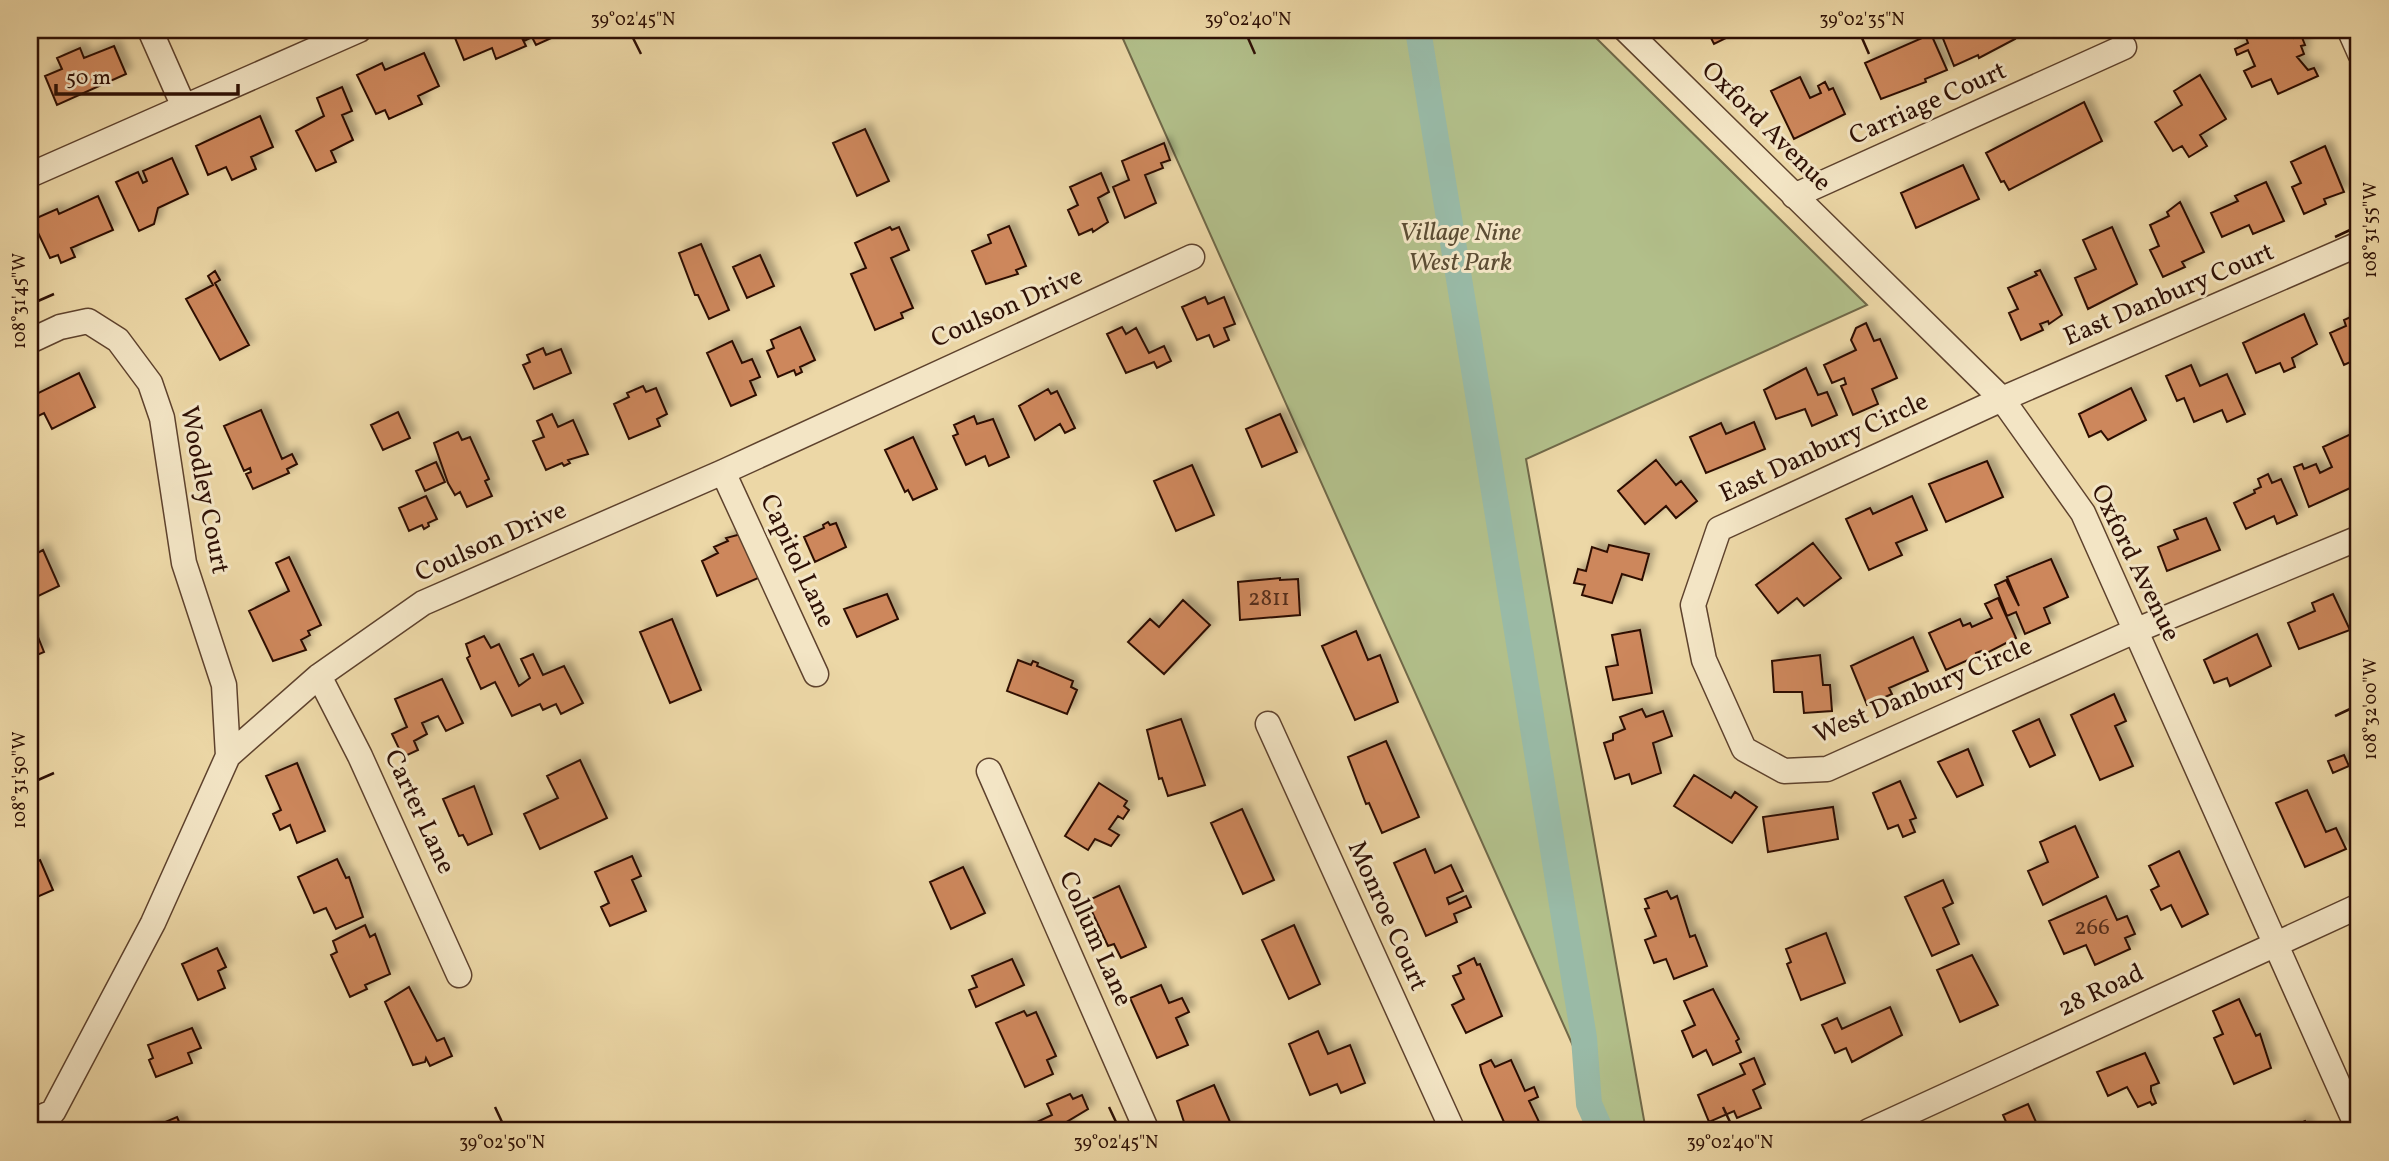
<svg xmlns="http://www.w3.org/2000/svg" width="2389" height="1161" font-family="Vollkorn,serif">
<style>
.green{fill:#b2bf8a;stroke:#706848;stroke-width:2}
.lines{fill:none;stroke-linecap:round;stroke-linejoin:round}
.canal{stroke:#99baa7;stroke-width:26}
.building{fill:#cd875c;stroke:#2e1005;stroke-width:2;filter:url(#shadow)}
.service-casing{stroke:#5e422d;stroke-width:15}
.minor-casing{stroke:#5e422d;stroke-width:27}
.service{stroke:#f3e5c5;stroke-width:12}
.minor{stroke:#f3e5c5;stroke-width:24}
.ticks{fill:none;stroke:#2e1005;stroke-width:2.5}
.labels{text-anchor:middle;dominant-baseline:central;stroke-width:6;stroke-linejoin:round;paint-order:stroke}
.number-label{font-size:23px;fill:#562e1b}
.street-label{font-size:26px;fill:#2e1005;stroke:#f3e5c5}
.park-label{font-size:26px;font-style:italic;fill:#5c4d34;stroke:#f3e5c5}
.neatline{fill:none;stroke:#2e1005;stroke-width:2.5}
.ticks-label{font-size:18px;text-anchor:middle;fill:#2e1005}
</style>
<defs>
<filter id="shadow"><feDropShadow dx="6" dy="-6" stdDeviation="3.5" flood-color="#0004"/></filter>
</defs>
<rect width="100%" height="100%" fill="#ecd7a6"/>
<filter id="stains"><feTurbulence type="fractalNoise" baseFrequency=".00286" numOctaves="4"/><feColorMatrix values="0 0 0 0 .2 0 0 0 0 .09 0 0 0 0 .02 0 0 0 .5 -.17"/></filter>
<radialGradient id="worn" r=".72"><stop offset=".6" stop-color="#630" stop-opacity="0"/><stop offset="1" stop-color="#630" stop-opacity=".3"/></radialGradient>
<path class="green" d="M1119,30H1588L1867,305L1526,459L1646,1131H1611Z"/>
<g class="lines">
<path class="canal" d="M1418,30L1584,1038L1589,1104L1601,1131"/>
</g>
<path class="building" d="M461,30H518L526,46L496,59L492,48L464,60L453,33Z
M520,30H569L536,45L532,37L524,41Z
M1707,30H1737L1738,32L1714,44Z
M1957,30H2011L2015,39L1979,58L1978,55L1954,66L1942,36Z
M2231,30H2290L2294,38L2301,35L2305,45L2301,46L2304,54L2297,57L2308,70L2314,68L2318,76L2278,94L2271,79L2252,87L2244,71L2255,66L2248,50L2237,55L2235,49L2248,43L2245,35L2238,38Z
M1931,34L1947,70L1925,79L1926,82L1881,99L1865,63Z
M114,46L126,74L57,105L45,76L62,69L57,58L80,48L84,58Z
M424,53L439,86L418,96L422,104L389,119L385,110L376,114L357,75L382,63L385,70Z
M2200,75L2226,119L2200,135L2207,146L2189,157L2182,146L2173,151L2155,122L2182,105L2174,91Z
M1800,77L1810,98L1821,93L1818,86L1825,82L1829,90L1833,88L1845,114L1794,139L1771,91Z
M342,87L352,111L342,115L353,140L331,151L336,162L316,171L296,131L324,116L317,98Z
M2084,102L2102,141L2009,190L2004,181L2001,182L1986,153Z
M260,116L273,147L251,157L256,169L232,180L226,167L208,175L196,146Z
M865,129L889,181L857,196L833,143Z
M1164,143L1170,160L1161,163L1163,168L1145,175L1156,203L1125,218L1113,187L1129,180L1122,161Z
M2325,146L2344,192L2324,199L2326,204L2304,214L2292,187L2301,183L2291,162Z
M172,158L188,194L158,208L154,224L139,231L116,182L138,172L143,183L147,181L143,171Z
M1963,165L1979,199L1916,228L1901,193Z
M1101,173L1109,192L1098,198L1108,222L1093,232L1092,229L1079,235L1068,210L1078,205L1070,187Z
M2266,182L2284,221L2253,234L2249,225L2222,237L2211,213L2238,201L2235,196Z
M98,196L113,230L71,248L75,257L61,263L58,255L50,258L32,220L57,209L59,214Z
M2180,202L2204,252L2182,262L2185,267L2163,277L2150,250L2159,246L2150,225L2169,216L2167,212Z
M1009,226L1026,266L1016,270L1018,274L986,284L972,251L991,243L988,235Z
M890,227L892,230L899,227L909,250L891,258L913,308L901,313L903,318L875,330L851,274L866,268L855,243Z
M2112,227L2137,284L2088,309L2075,278L2096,269L2083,240Z
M701,244L729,310L709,319L698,295H695L679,253Z
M760,255L774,286L747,298L733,267Z
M2040,270L2062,315L2049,324L2048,321L2040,324L2043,330L2021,340L2009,313L2018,309L2008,288L2037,275L2035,272Z
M215,271L220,280L215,283L249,345L220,360L186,299L213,285L208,276Z
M1205,297L1208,304L1224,297L1235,324L1224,328L1229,340L1214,347L1209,335L1197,340L1182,307Z
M2359,313V358L2344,365L2330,333L2346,326L2344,320Z
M2304,314L2317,344L2292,358L2295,367L2284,372L2280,363L2256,373L2243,343Z
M1866,323L1874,341L1880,339L1897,378L1872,389L1878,404L1853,415L1841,386L1846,384L1844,378L1832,383L1824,365L1856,350L1851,340L1856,328Z
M800,327L815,360L800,367L802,372L796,375L794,370L778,377L767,351L774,348L771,340Z
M1122,327L1126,334L1136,328L1149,353L1164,346L1171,361L1157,368L1154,362L1126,373L1107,334Z
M732,341L742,363L752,359L760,377L750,381L756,395L731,406L707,353Z
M543,348L546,355L561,349L571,373L534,389L523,365L530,362L527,355Z
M2191,365L2200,386L2227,374L2245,414L2227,422L2222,410L2194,422L2184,398L2177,401L2166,376Z
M1806,368L1818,395L1827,392L1837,415L1812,426L1805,409L1776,419L1764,390Z
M79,373L95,407L52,429L44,413L30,420V397Z
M643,386L646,392L656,388L667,414L657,419L660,426L629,439L614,404L629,397L627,393Z
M2131,388L2146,420L2108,440L2101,431L2089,437L2079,414Z
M1048,389L1051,394L1057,391L1075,428L1065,433L1060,424L1035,440L1019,406Z
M261,410L282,459L292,454L297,464L287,469L289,473L253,489L246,474L251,472L250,468L244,471L224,426Z
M398,412L410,438L383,450L371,425Z
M552,414L558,427L573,420L588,454L568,460L570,463L564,466L562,463L546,470L533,441L544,437L537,421Z
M1280,414L1297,452L1262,467L1246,429Z
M974,416L977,424L993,419L1009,457L989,466L985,456L966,465L953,436L958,434L954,425Z
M1754,422L1765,449L1706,473L1690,437L1721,423L1726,434Z
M458,432L462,440L470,437L489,479L485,481L492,496L467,507L460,492L455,495L448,483L434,443Z
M2351,434L2359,453V484L2309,507L2294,467L2302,464L2304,469L2316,464L2320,473L2332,467L2323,447Z
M913,437L937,489L913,500L908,490L905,492L885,450Z
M1656,460L1676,485L1681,481L1697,501L1676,518L1666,506L1645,524L1618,491Z
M1987,461L2003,497L1946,522L1929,484Z
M436,462L445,482L425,491L416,471Z
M1192,465L1214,515L1176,531L1154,481Z
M2268,474L2272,483L2281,479L2297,515L2277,524L2274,516L2246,529L2234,503L2255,493L2254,490L2261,487L2258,479Z
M426,496L437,519L428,523L429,526L424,529L422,525L409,531L399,508Z
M1912,496L1927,530L1896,543L1902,555L1869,570L1846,519L1870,508L1873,514Z
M2206,518L2220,550L2167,571L2158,547L2178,539L2174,530Z
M828,522L830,525L836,523L846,547L815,562L804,537L824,528L823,525Z
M745,533L765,575L717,596L702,561L718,553L714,547L728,541L726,538Z
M1813,543L1841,578L1804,606L1797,598L1778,613L1756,585Z
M1609,545L1649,554L1642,580L1622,574L1612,603L1582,595L1585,585L1574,583L1578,569L1586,571L1592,547L1607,552Z
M43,550L59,586L30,600V557Z
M289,557L321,625L308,631L310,635L301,640L306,650L273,661L249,611L289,591L276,563Z
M2051,559L2068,597L2044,608L2050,623L2025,634L2016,612L2007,616L1995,585L2006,580L2019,606L2007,577Z
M1280,578V580L1298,579L1300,615L1240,620L1238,582Z
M887,594L898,619L857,637L844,609Z
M2333,594L2350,630L2299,649L2288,623L2315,611L2312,603Z
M1998,598L2016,638L1983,655L1981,651L1976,653L1977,656L1946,670L1929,633L1960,619L1963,626L1970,623L1972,627L1992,618L1985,604Z
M1183,600L1210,625L1164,674L1128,642L1150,619L1159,627Z
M30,617L44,652L30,658Z
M672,619L701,690L670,703L640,632Z
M1640,630L1652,693L1613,700L1606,667L1618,665L1612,635Z
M1356,631L1368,660L1380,655L1398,702L1355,720L1322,646Z
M2257,634L2271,666L2230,686L2227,678L2214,683L2204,660Z
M484,636L491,648L499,644L519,686L530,678L521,659L533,654L543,675L564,666L583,703L561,714L556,704L543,710L540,704L512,716L495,682L481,689L467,658L470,656L466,644Z
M1913,637L1928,671L1889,688L1892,694L1867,705L1851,666Z
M1820,655L1823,685H1830L1832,711L1804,713L1802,692H1774L1772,661Z
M1018,660L1031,665L1033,661L1038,663L1037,666L1073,681L1071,687L1077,690L1067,714L1007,691Z
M442,679L463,723L446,731L438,716L422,723L427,734L414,741L418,750L403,757L392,734L407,727L395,699Z
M2114,694L2126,721L2115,726L2133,766L2100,780L2071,715Z
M1642,709L1646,717L1663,711L1672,736L1653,743L1661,773L1632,784L1629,774L1615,779L1604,743L1613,740V734L1625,729L1620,717Z
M1181,719L1205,785L1168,796L1162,778L1159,779L1147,730Z
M2039,719L2055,755L2030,767L2013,731Z
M1386,741L1419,817L1382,833L1369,803L1366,804L1348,757Z
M1968,749L1983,785L1957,797L1938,762Z
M2344,755L2349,766L2333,773L2328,761Z
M580,760L607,818L540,849L524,814L558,798L547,776Z
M297,763L325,831L297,843L290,825L280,830L273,814L281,810L266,776Z
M1694,775L1731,798L1735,792L1757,807L1732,843L1674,806Z
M1900,781L1916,818L1910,820L1915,832L1903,837L1898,825L1888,829L1873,793Z
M1099,783L1127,801L1124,806L1129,810L1123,819L1118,816L1109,829L1119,835L1111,846L1095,839L1088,850L1065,836Z
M474,786L492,834L468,845L463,835L459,836L443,799Z
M2307,790L2326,832L2336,828L2346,849L2305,867L2276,803Z
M1833,807L1838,839L1768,852L1763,817Z
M1242,809L1274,880L1243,894L1211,823Z
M2075,826L2098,877L2043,905L2028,871L2048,862L2040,842Z
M1425,849L1435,873L1451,865L1463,891L1447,898L1449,904L1466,896L1471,907L1454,914L1457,922L1426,936L1394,863Z
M2179,851L2208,914L2182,927L2171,905L2161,910L2151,890L2159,886L2149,866Z
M632,856L641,876L632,880L646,911L610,926L601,907L609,903L595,872Z
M337,859L346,878L349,877L363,917L336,929L326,908L314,913L298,877Z
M40,860L53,890L30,900V865Z
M963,867L985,913L951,929L930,882Z
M1943,880L1953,903L1943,908L1959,944L1932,956L1905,897Z
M1119,886L1146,947L1121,958L1114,944L1108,946L1087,901Z
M1667,891L1671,899L1677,896L1690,937L1695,935L1707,966L1674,979L1666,959L1654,963L1645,940L1656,936L1645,909L1649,908L1645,899Z
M2106,896L2117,920L2127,916L2135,934L2125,938L2130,949L2095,965L2086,945L2064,954L2049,921Z
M365,925L370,937L375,934L390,974L365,985L367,989L350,997L331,955L337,952L333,941Z
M1294,925L1320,984L1289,999L1262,940Z
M1826,933L1845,983L1801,1000L1787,964L1791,962L1786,949Z
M217,948L226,967L218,971L225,988L198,1000L182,964Z
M1972,955L1998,1005L1960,1022L1937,970Z
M1474,958L1477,965L1480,964L1502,1016L1466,1033L1452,1005L1464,999L1453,976L1461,973L1458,966Z
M1012,959L1024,985L976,1007L969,990L977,987L972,976Z
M1161,985L1169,1003L1182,998L1189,1012L1176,1018L1188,1045L1157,1058L1130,998Z
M409,987L437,1041L444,1038L452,1056L430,1066L426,1058L425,1062L413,1065L385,1002Z
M1713,989L1739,1039L1736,1041L1741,1052L1713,1065L1706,1050L1693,1057L1682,1031L1695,1025L1684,1001Z
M2239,999L2256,1036L2260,1034L2271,1068L2234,1084L2214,1038L2223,1034L2213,1011Z
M1890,1007L1902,1035L1852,1062L1846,1048L1835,1053L1822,1025L1837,1018L1842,1029Z
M1024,1011L1027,1016L1036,1012L1056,1056L1047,1060L1053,1074L1025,1087L996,1023Z
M192,1028L201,1048L188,1053L192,1063L156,1077L149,1060L153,1058L148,1045Z
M1318,1031L1328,1054L1350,1045L1365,1083L1341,1093L1337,1084L1310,1095L1289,1044Z
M2145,1053L2159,1083L2151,1086V1091L2156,1103L2152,1105L2150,1102L2138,1107L2127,1087L2108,1096L2097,1072Z
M1754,1058L1765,1084L1753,1090L1761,1108L1737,1118L1734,1111L1709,1122L1698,1095L1745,1074L1740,1064Z
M1491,1060L1495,1067L1511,1060L1525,1091L1534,1087L1538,1097L1529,1101L1541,1126L1531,1131H1508L1482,1073L1480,1065Z
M1214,1085L1234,1131H1187L1177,1101Z
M1070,1094L1073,1099L1082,1095L1088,1109L1065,1123L1069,1131H1023L1022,1129L1052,1115L1047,1104Z
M2028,1104L2040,1131H2010L2003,1115Z
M177,1117L183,1131H144Z
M2305,1121L2309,1131H2283Z"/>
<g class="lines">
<g class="service-casing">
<path id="service" d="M2343,30L2355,57"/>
</g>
<g class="minor-casing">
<path id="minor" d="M150,30L184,107
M1626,30L2002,399L2083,513L2359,1131
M30,175L359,30
M1794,196L2124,47
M2359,244L2002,399L1719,529L1693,605L1704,660L1744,749L1784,771L1827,769L2137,630L2359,538
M30,341L60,327L88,321L118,340L150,383L162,418L184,563L224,685L228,756
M723,472L816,674
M319,676L360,756L459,975
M1268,724L1453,1131
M989,771L1147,1131
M30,1122L53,1112L153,923L228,756L319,676L423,603L723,472L1192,257
M1869,1131L2359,906"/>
</g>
<use href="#service" class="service"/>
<use href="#minor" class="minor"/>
</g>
<path class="ticks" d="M633,38L641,54M1248,38L1255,54M1862,38L1869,54M2335,237L2350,230M38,301L54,294M2335,716L2350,709M38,780L54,773M495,1107L502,1122M1109,1107L1116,1122M1723,1107L1730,1122"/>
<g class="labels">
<g class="number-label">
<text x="1269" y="599">2811</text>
<text x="2092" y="928">266</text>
</g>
<g class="street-label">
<text transform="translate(1928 104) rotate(-24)">Carriage Court</text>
<text transform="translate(1766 127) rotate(45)">Oxford Avenue</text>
<text transform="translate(2169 295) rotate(-23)">East Danbury Court</text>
<text transform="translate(1007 308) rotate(-24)">Coulson Drive</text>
<text transform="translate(1824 448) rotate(-25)">East Danbury Circle</text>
<text transform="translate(204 490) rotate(79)">Woodley Court</text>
<text transform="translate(491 542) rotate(-24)">Coulson Drive</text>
<text transform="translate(797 561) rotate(65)">Capitol Lane</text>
<text transform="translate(2135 563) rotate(64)">Oxford Avenue</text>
<text transform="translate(1923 691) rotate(-23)">West Danbury Circle</text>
<text transform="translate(419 812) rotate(65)">Carter Lane</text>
<text transform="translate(1387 916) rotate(66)">Monroe Court</text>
<text transform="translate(1095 939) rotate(66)">Collum Lane</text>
<text transform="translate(2101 991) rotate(-25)">28 Road</text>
</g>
<g class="park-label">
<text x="1460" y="233">Village Nine<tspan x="1460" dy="30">West Park</tspan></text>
</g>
</g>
<rect width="2389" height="1161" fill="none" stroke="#ecd7a6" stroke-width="77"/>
<path d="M56 84v10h182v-10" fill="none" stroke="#2e1005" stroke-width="3.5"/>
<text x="66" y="84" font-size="21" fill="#2e1005" stroke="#f3e5c5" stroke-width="5" paint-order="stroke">50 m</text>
<rect x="38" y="38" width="2312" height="1084" class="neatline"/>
<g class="ticks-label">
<text x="633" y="25">39°02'45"N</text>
<text x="1248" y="25">39°02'40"N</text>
<text x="1862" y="25">39°02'35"N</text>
<text transform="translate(2370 230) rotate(-90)" y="6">108°31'55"W</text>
<text transform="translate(19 301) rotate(-90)" y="6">108°31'45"W</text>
<text transform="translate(2370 709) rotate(-90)" y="6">108°32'00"W</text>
<text transform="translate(19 780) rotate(-90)" y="6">108°31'50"W</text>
<text x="502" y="1148">39°02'50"N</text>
<text x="1116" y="1148">39°02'45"N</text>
<text x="1730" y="1148">39°02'40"N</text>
</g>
<rect width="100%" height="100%" filter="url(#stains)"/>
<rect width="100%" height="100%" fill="url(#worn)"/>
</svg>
